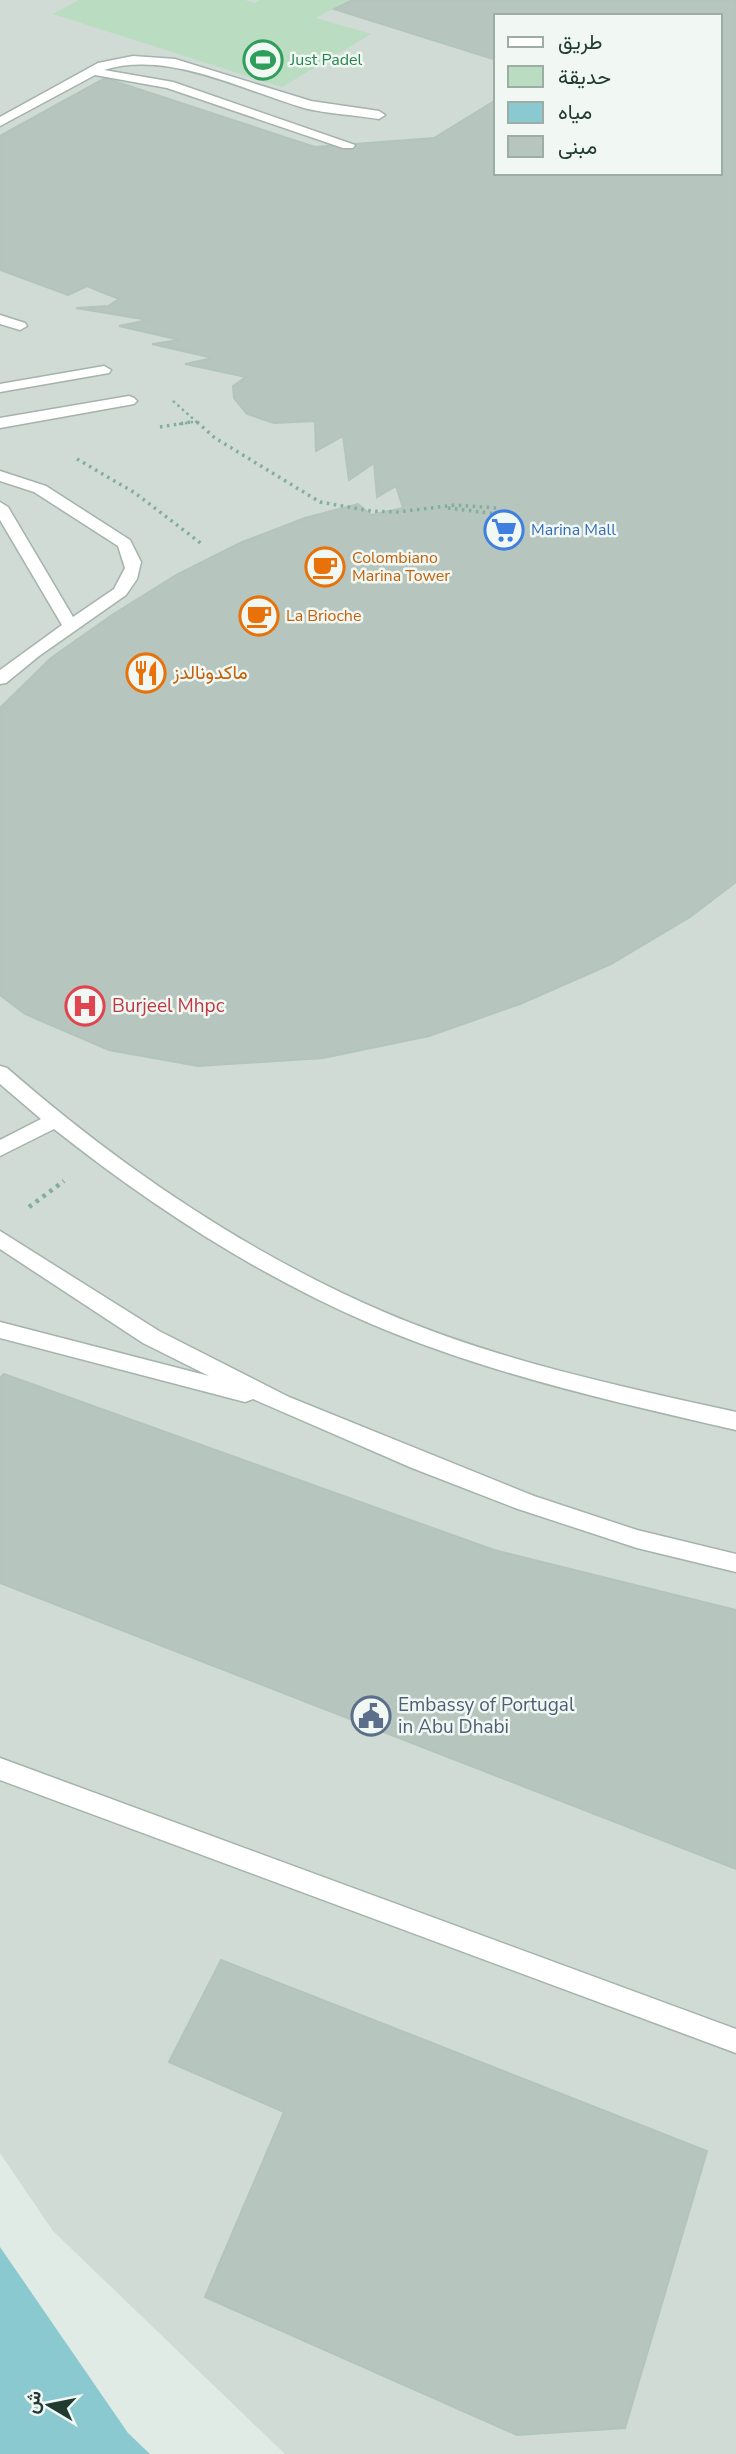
<svg xmlns="http://www.w3.org/2000/svg" width="736" height="2454" font-family="'Nunito Sans',Vazirmatn,sans-serif">
<style>
.built{fill:#cfdbd4;fill-rule:evenodd}
.green{fill:#badcc0}
.water{fill:#8ac9cf}
.building{fill:#b6c6be;stroke:#b3c4bc;stroke-width:2}
.lines{fill:none;stroke-linecap:round;stroke-linejoin:round}
.lane-casing{stroke:#a4b3ac;stroke-width:3}
.street-casing{stroke:#a4b3ac;stroke-width:3}
.path-far2{stroke:#82ae9d;stroke-width:2.5;stroke-dasharray:2.5 3.5;stroke-linecap:butt}
.path-far1{stroke:#82ae9d;stroke-width:3.5;stroke-dasharray:2.5 4.5;stroke-linecap:butt}
.path{stroke:#82ae9d;stroke-width:4.5;stroke-dasharray:3.5 5;stroke-linecap:butt}
.lane{fill:#fff;fill-rule:evenodd}
.street{fill:#fff;fill-rule:evenodd}
.labels{text-anchor:middle;dominant-baseline:central;stroke-width:5;stroke-linejoin:round;paint-order:stroke}
.far-leisure-label{font-size:16px;fill:#27864d;stroke:#f1f8f4;text-anchor:start}
.far-shop-label{font-size:16px;fill:#366cbe;stroke:#f1f8f4;text-anchor:start}
.far-food-label{font-size:16px;fill:#c56008;stroke:#f1f8f4;text-anchor:start}
.food-label{font-size:19px;fill:#c56008;stroke:#f1f8f4;text-anchor:start}
.health-label{font-size:19px;fill:#be3a42;stroke:#f1f8f4;text-anchor:start}
.service-label{font-size:19px;fill:#4e5e75;stroke:#f1f8f4;text-anchor:start}
</style>
<rect width="100%" height="100%" fill="#e1ebe6"/>
<path class="built" d="M0,0H736V2454H285L53,2231L0,2153ZM496,16H720V173H496Z"/>
<path class="green" d="M79,0H245L255,3L260,0H348L316,18L371,34L282,87L53,14Z"/>
<path class="water" d="M0,2247L128,2433L150,2454H0Z"/>
<path class="building" d="M352,0H736V882L690,917L611,964L520,1004L429,1036L323,1058L198,1066L109,1050L25,1014L0,995V708L51,658L112,615L176,575L240,543L305,518L358,504L371,515L403,508L396,486L377,497L374,463L349,480L343,436L316,451L315,421L274,423L247,414L234,398L233,386L246,377L185,364L213,358L152,344L180,340L119,326L148,320L76,308L108,306L119,299L87,286L68,295L0,270V136L105,78L315,147L434,138L496,100V173H720V16H496V60L334,9Z
M4,1374L494,1550L736,1610V1869L0,1583V1378Z
M221,1960L707,2151L625,2428L517,2435L205,2297L284,2112L169,2062Z"/>
<g class="lines">
<g class="lane-casing">
<path id="lane" d="M133,56L175,59L311,101L379,111L385,115L379,119C354,115 328,114 304,108C242,90 168,50 104,70L173,82L355,145L353,148H343L167,88L95,75L0,126V117L98,63Z
M0,315L25,323L27,326L20,330L0,324Z
M104,366L111,370L109,373L0,392V384Z
M129,396L134,398L137,401L134,404L0,428V418Z
M0,471L46,486L130,540L141,562L137,579L126,595L39,656L6,683L0,684V670L62,625L0,520V502L8,507L73,617L114,589L125,568L118,546L34,492L0,481Z"/>
</g>
<g class="street-casing">
<path id="street" d="M0,1066L7,1068C119,1166 247,1253 384,1312C496,1360 618,1386 736,1412V1430C613,1402 486,1373 369,1323C257,1275 150,1205 54,1129L0,1156V1140L41,1119L0,1084Z
M0,1231L159,1331L289,1397L534,1496L637,1530L736,1554V1572L637,1548L518,1509L412,1468L253,1399L245,1402L0,1338V1322L209,1376L143,1343L0,1249Z
M0,1758L736,2029V2053L0,1780Z"/>
</g>
<path class="path-far2" d="M173,401L199,424
M179,424L193,422"/>
<path class="path-far1" d="M197,422L215,438L320,502L371,511L398,512L455,505L497,508
M160,427L191,422
M77,459L135,493L203,545
M448,508L497,514"/>
<path class="path" d="M29,1207L64,1181"/>
<use href="#lane" class="lane"/>
<use href="#street" class="street"/>
</g>
<defs>
<g id="stadium-ring" transform="scale(2.0125)"><circle r="9.5" fill="#f1f8f4" stroke="#2e9e5b" stroke-width="1.5"/><path d="M0-5a6.5 5 0 1 0 0 10a6.5 5 0 1 0 0-10ZM-3.5-1.8h7v3.6h-7Z" fill="#2e9e5b"/></g>
<g id="supermarket-ring" transform="scale(2.0125)"><circle r="9.5" fill="#f1f8f4" stroke="#3f7fe0" stroke-width="1.5"/><path d="M-6-5.5h2.5l.6 2H6L4.5 2H-2.5L-4.4-4H-6ZM-1.5 3.2a1.3 1.3 0 1 0 .1 0ZM3 3.2a1.3 1.3 0 1 0 .1 0Z" fill="#3f7fe0"/></g>
<g id="cafe-ring" transform="scale(2.0125)"><circle r="9.5" fill="#f1f8f4" stroke="#e8710a" stroke-width="1.5"/><path d="M-5.5-4.5H6V0H3Q3 3.5 0 3.5H-2.5Q-5.5 3.5-5.5 0ZM3-3.2v2h1.7v-2ZM-6 4.5H4V6H-6Z" fill="#e8710a"/></g>
<g id="restaurant-ring" transform="scale(2.0125)"><circle r="9.5" fill="#f1f8f4" stroke="#e8710a" stroke-width="1.5"/><path d="M-5-6h1v4h1v-4h1v4h1v-4h1v5L-1.5 .5V6h-2V.5L-5-1ZM5-6V6H3V1.5H1.5Q1.5-4 5-6Z" fill="#e8710a"/></g>
<g id="hospital-ring" transform="scale(2.0125)"><circle r="9.5" fill="#f1f8f4" stroke="#e0444e" stroke-width="1.5"/><path d="M-5-5h3v3.5h4V-5h3V5h-3V1.5h-4V5h-3Z" fill="#e0444e"/></g>
<g id="civic-ring" transform="scale(2.0125)"><circle r="9.5" fill="#f1f8f4" stroke="#5c6f8a" stroke-width="1.5"/><path d="M-.6-6.5H3V-4.5H.6V-3L4-1V1h2V6H-6V1h2V-1L-.6-3ZM-1.2 2.5V6h2.4V2.5Z" fill="#5c6f8a"/></g>
</defs>
<g fill-rule="evenodd">
<use href="#stadium-ring" x="263" y="60"/>
<use href="#supermarket-ring" x="504" y="530"/>
<use href="#cafe-ring" x="325" y="567"/>
<use href="#cafe-ring" x="259" y="616"/>
<use href="#restaurant-ring" x="146" y="673"/>
<use href="#hospital-ring" x="85" y="1006"/>
<use href="#civic-ring" x="371" y="1716"/>
</g>
<g class="labels">
<g class="far-leisure-label">
<text x="290" y="60">Just Padel</text>
</g>
<g class="far-shop-label">
<text x="531" y="530">Marina Mall</text>
</g>
<g class="far-food-label">
<text x="352" y="558">Colombiano<tspan x="352" dy="18">Marina Tower</tspan></text>
<text x="286" y="616">La Brioche</text>
</g>
<g class="food-label">
<text x="173" y="673">ماكدونالدز</text>
</g>
<g class="health-label">
<text x="112" y="1006">Burjeel Mhpc</text>
</g>
<g class="service-label">
<text x="398" y="1705">Embassy of Portugal<tspan x="398" dy="22">in Abu Dhabi</tspan></text>
</g>
</g>
<rect x="494" y="14" width="228" height="161" fill="#f1f8f4" stroke="#9eaca6" stroke-width="2"/>
<rect x="508" y="37" width="35" height="10" fill="#ffffff" stroke="#9eaca6" stroke-width="2"/>
<text x="558" y="49" font-size="21" fill="#223b32">طريق</text>
<rect x="508" y="66" width="35" height="21" fill="#badcc0" stroke="#9eaca6" stroke-width="2"/>
<text x="558" y="84" font-size="21" fill="#223b32">حديقة</text>
<rect x="508" y="102" width="35" height="21" fill="#8ac9cf" stroke="#9eaca6" stroke-width="2"/>
<text x="558" y="119" font-size="21" fill="#223b32">مياه</text>
<rect x="508" y="136" width="35" height="21" fill="#b6c6be" stroke="#9eaca6" stroke-width="2"/>
<text x="558" y="154" font-size="21" fill="#223b32">مبنى</text>
<g transform="translate(49 2405) rotate(280)" stroke="#f1f8f4" stroke-width="5" paint-order="stroke">
<path d="M0-5L12 26L0 18L-12 26Z" fill="#223b32"/>
<text y="-10" font-size="19" font-weight="bold" text-anchor="middle" fill="#223b32">ش</text>
</g>
</svg>
